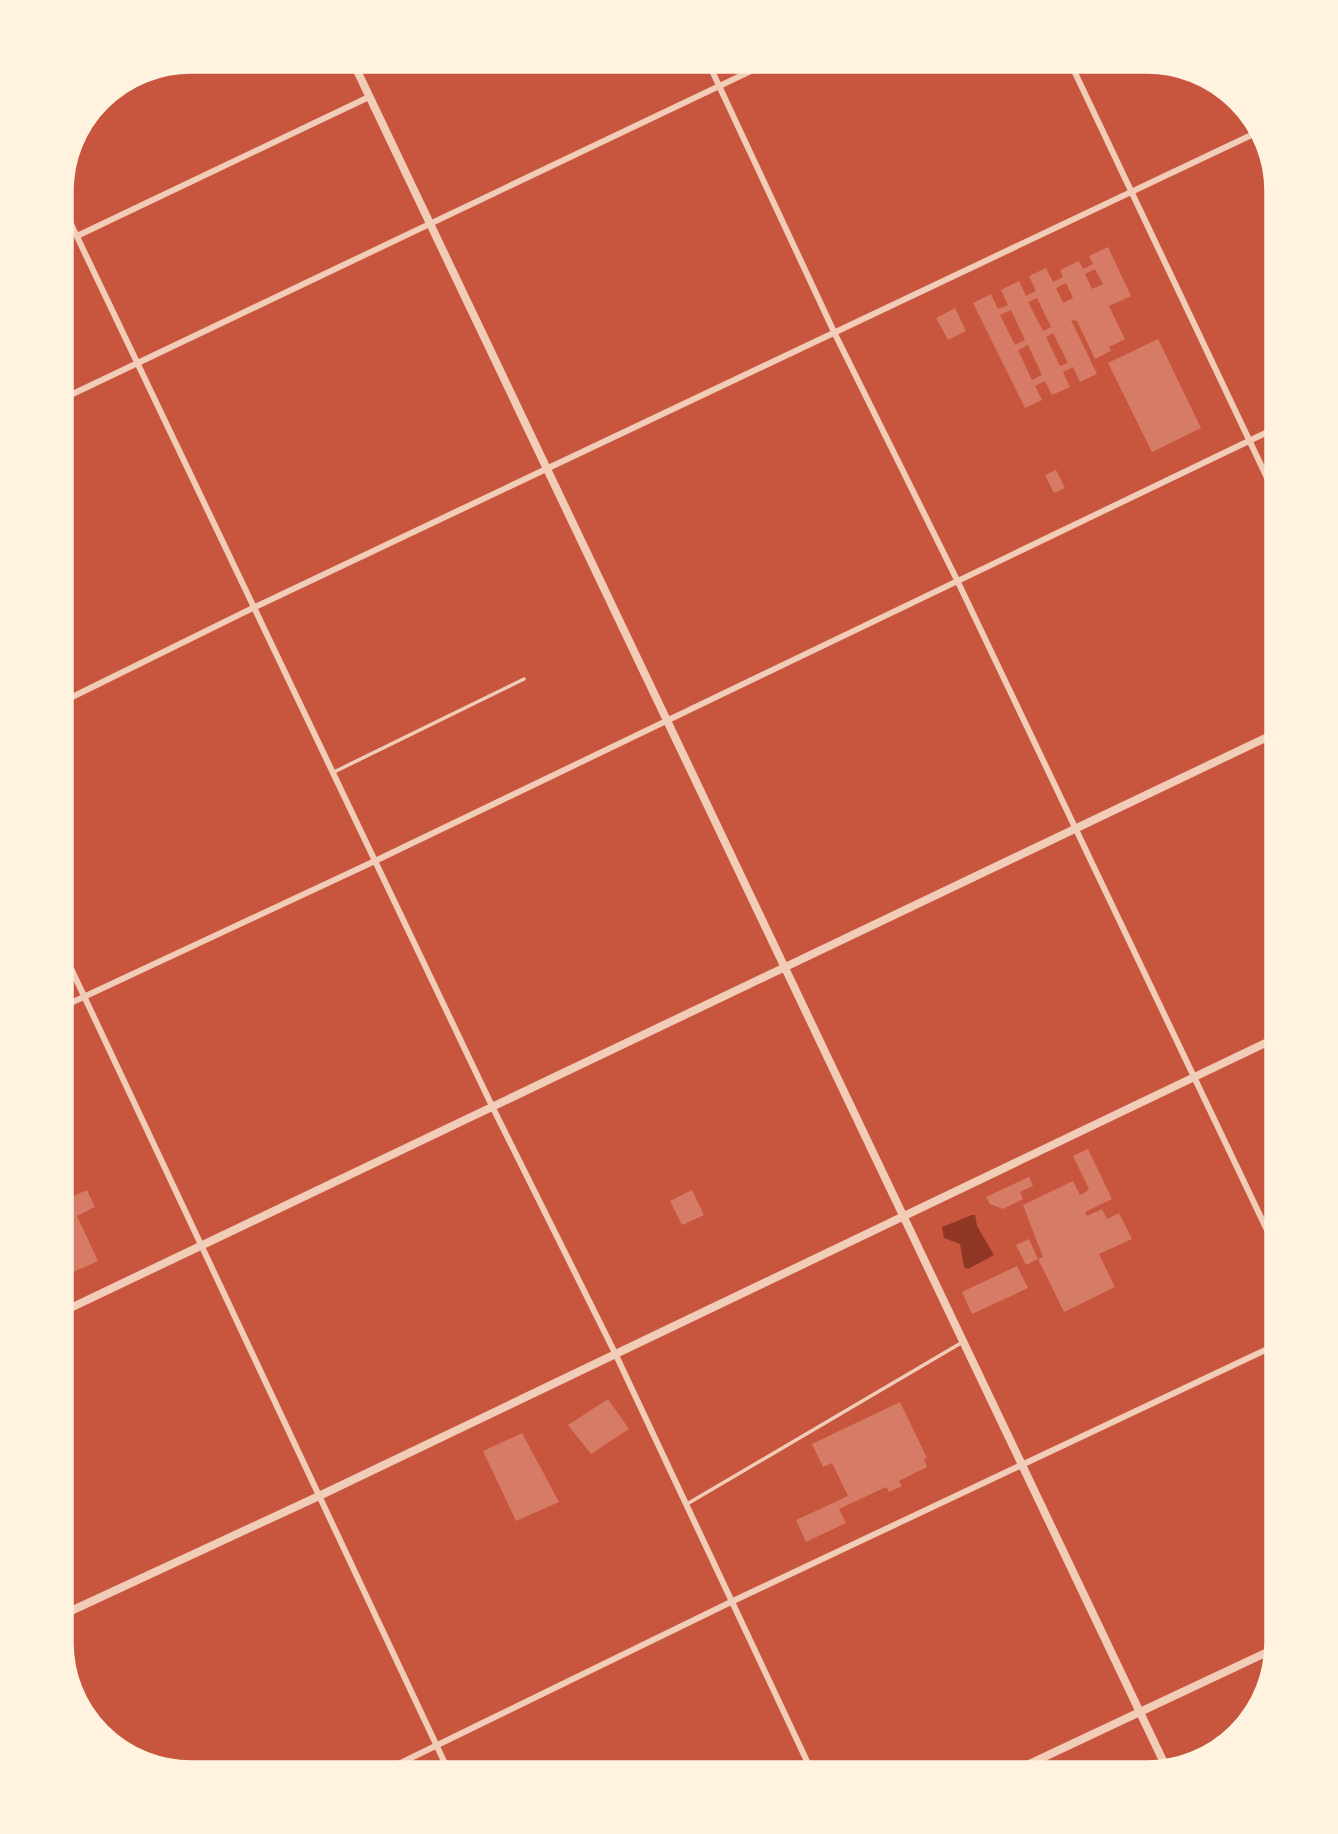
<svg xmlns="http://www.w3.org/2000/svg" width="1338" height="1834" font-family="'PT Serif',serif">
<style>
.water{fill:#8f3625}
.building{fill:#d67c66;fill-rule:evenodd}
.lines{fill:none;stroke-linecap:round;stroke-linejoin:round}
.service{stroke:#f1ccb7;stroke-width:3.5}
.minor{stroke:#f1ccb7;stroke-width:6}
.tertiary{stroke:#f1ccb7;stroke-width:8}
.rim{fill:none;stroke:#fff3e0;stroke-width:3.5}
</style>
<rect width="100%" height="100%" fill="#c8553d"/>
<path class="water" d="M972,1215H975L977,1226L994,1255L968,1269L964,1267L960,1244L944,1238L942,1227Z"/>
<path class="building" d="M1108,247L1131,296L1109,306L1125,339L1109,347L1111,351L1095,359L1077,321L1071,320L1097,374L1080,382L1073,367L1063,372L1070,387L1052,395L1045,381L1035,386L1042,400L1025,408L973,303L991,294L998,309L1008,305L1001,290L1019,281L1026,296L1036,291L1029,276L1046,268L1053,282L1063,277L1060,270L1079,261L1083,269L1093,264L1089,256ZM1095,269L1103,284L1092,289L1085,274ZM1066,283L1073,298L1063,303L1056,288ZM1037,298L1051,327L1043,331L1028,302ZM1011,310L1025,340L1015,345L1000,315ZM1053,333L1068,363L1060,366L1046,337ZM1028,345L1042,375L1032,380L1018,350Z
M955,308L966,331L948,340L936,318Z
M1158,339L1201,428L1152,452L1108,363Z
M1056,470L1065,488L1054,493L1045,475Z
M1088,1149L1112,1199L1085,1212L1087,1216L1102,1209L1107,1219L1119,1213L1132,1239L1099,1254L1115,1287L1064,1312L1038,1259L1026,1265L1016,1245L1029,1239L1038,1259L1043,1257L1023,1205L1073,1181L1080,1195L1084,1193L1089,1189L1073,1156Z
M1029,1177L1033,1186L1020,1192L1023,1199L1003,1209L990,1204L986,1197Z
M60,1179L69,1198L87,1190L95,1207L77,1216L98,1261L60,1278V1255L62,1253Z
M692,1190L704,1215L682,1225L670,1201Z
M1017,1266L1028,1288L972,1314L962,1292Z
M608,1399L629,1429L591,1454L568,1425Z
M900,1402L927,1458L924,1459L927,1467L899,1481L902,1486L889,1492L886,1487L839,1509L846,1523L806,1542L796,1520L848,1496L832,1463L823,1467L812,1444Z
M522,1433L559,1502L516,1521L483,1451Z"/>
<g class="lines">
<path class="service" d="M334,772L524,679
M687,1504L961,1343"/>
<path class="minor" d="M707,60L835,334L957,580L1278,1253
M1069,60L1278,501
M60,201L492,1106L615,1353L813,1774
M77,236L369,97
M60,400L774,60
M60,703L255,607L1262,130
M60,945L450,1774
M60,1008L375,861L1278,427
M378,1774L731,1602L1278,1344"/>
<path class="tertiary" d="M352,60L1167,1769
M60,1313L1278,732
M60,1616L319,1496L1278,1037
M1008,1774L1278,1647"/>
</g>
<path d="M0 0H1338V1834H0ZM191 72H1147A119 119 0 0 1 1266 191V1643A119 119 0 0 1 1147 1762H191A119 119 0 0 1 72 1643V191A119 119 0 0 1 191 72Z" fill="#fff3e0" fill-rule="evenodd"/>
<path class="rim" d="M191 72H1147A119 119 0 0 1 1266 191V1643A119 119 0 0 1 1147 1762H191A119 119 0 0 1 72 1643V191A119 119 0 0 1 191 72Z"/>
</svg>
